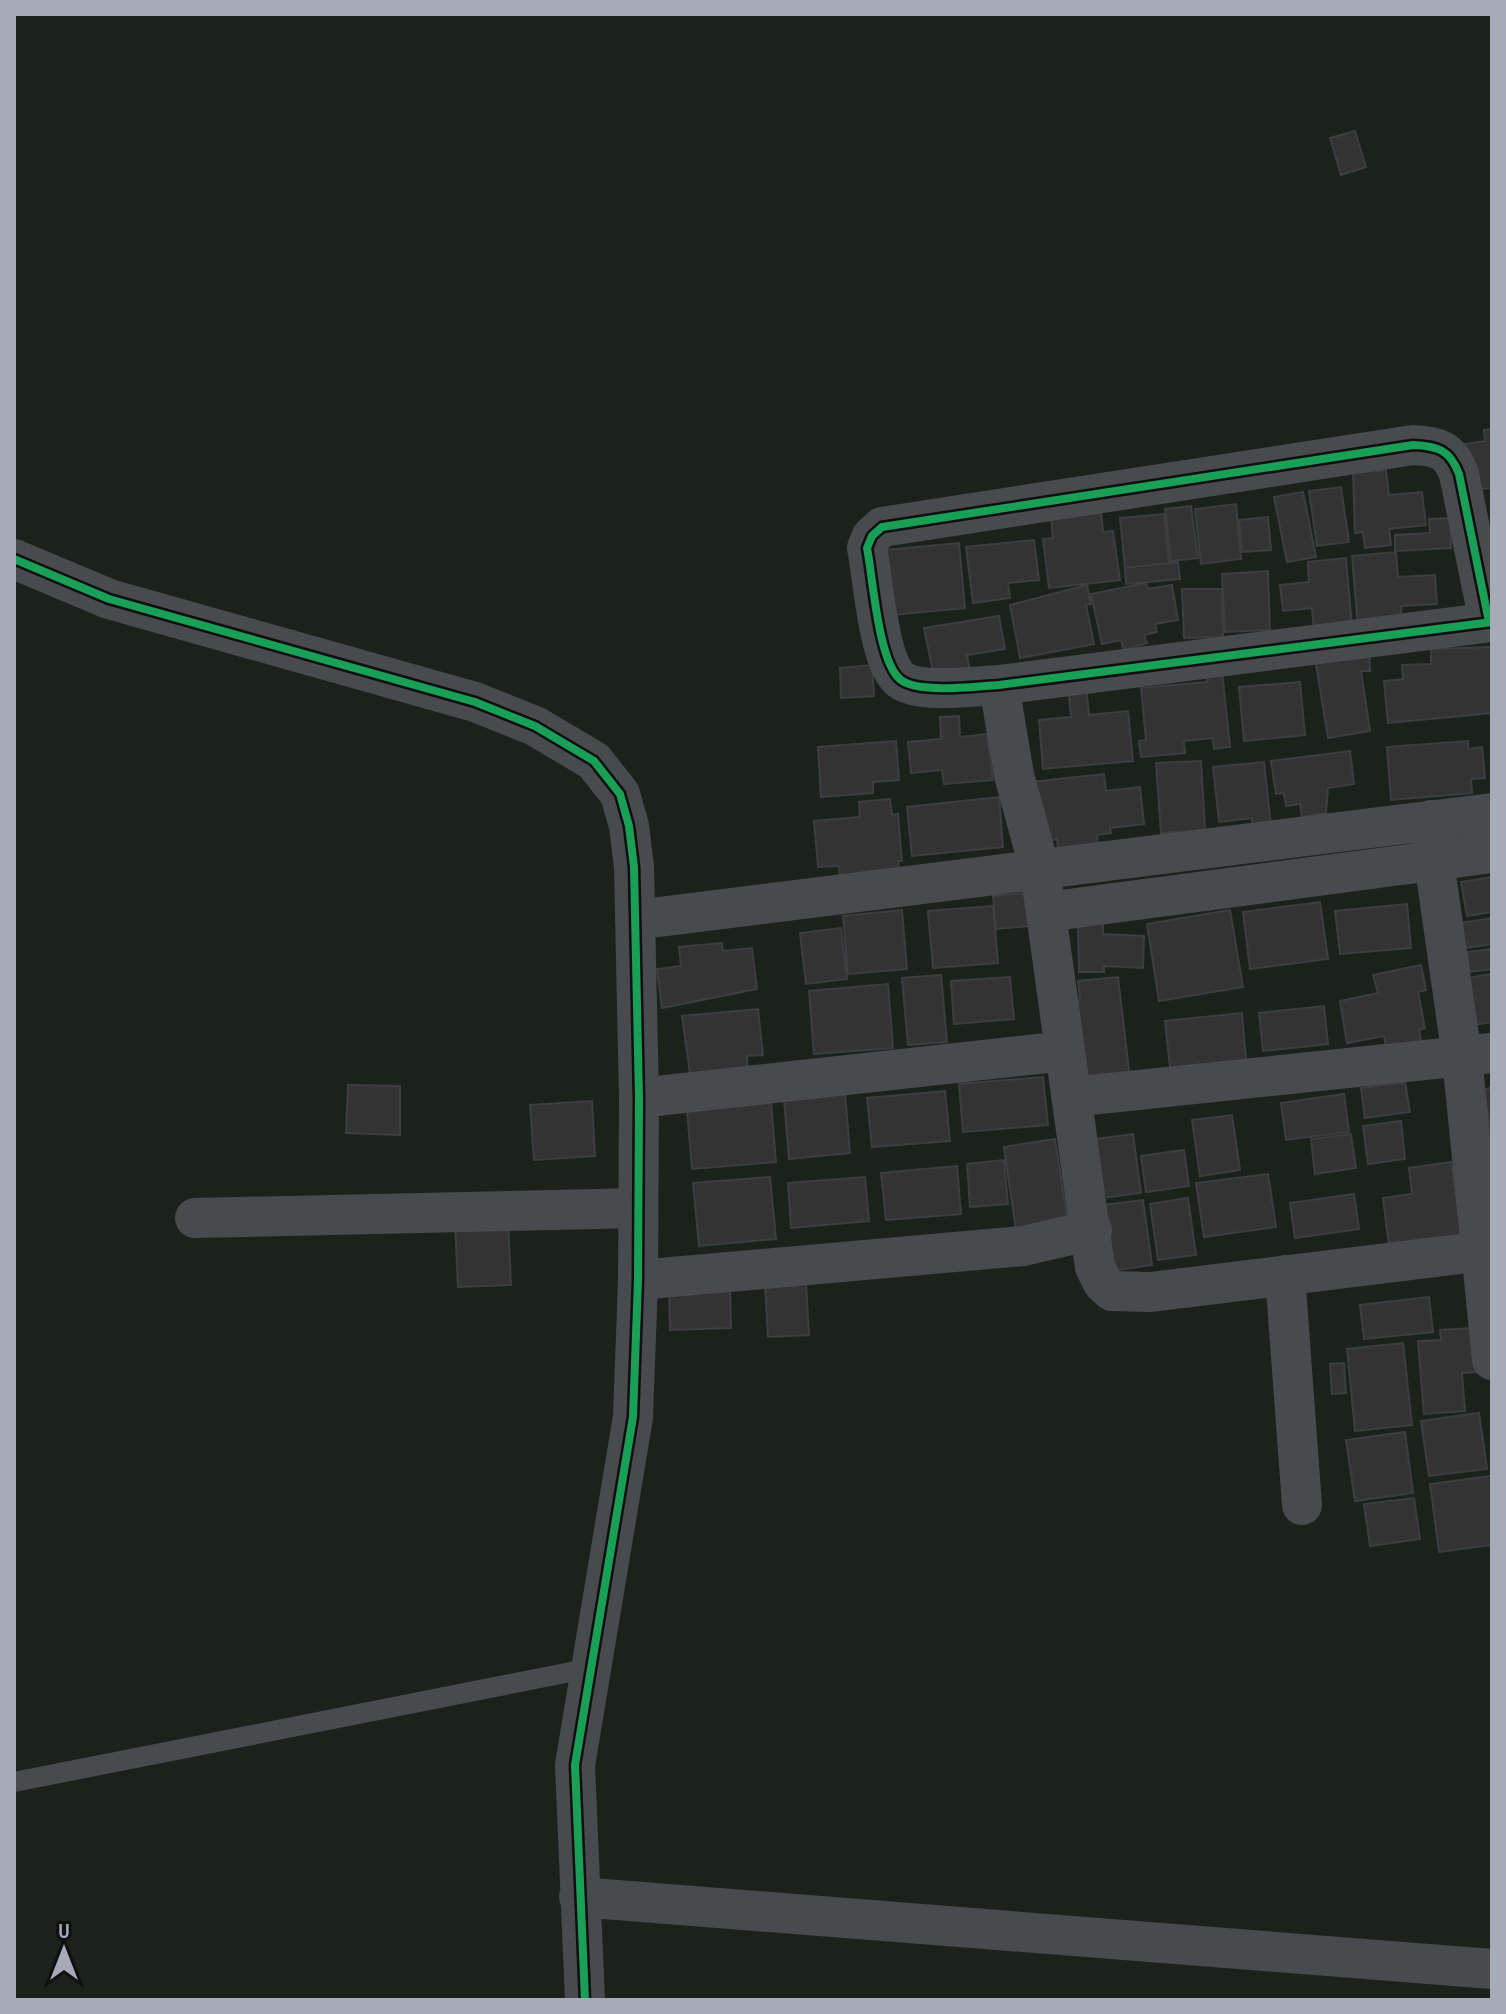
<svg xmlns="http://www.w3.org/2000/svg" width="1506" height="2014" font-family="'Sofia Sans Condensed',sans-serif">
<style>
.green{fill:#1b221c}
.building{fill:#333334;stroke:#3d3e41;stroke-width:2}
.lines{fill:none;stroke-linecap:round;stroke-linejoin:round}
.lane{stroke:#494a4e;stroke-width:20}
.street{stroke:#494a4e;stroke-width:40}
.cycleway-casing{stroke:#0f0f11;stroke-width:13}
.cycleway{stroke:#1a9f57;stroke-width:8}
</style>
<rect width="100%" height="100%" fill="#151515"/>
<path class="green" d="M14,14H1492V2000H14Z"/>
<path class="building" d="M1355,131L1366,167L1341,175L1330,138Z
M1492,429V493L1491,488L1470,490L1465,444L1485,441L1484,430Z
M1386,470L1389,495L1422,492L1426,525L1389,529L1391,545L1365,548L1363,532L1355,533L1353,473Z
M1341,487L1349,542L1317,546L1309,491Z
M1303,492L1316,557L1287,562L1274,497Z
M1236,504L1241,559L1201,564L1195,509Z
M1191,506L1198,558L1171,561L1165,509Z
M1101,513L1103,532L1113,531L1120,580L1049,588L1043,539L1053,538L1051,518Z
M1164,514L1169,563L1125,568L1120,518Z
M1268,517L1271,550L1242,552L1239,520Z
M1450,518L1451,548L1395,551V535L1430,533L1429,519Z
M1034,540L1039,580L1008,583L1010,598L973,603L966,547Z
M959,543L965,608L892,615L886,550Z
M1396,552L1398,577L1435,575L1437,604L1401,606L1402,624L1358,628L1352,556Z
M1346,558L1352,626L1314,630L1312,608L1283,611L1280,585L1309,582L1308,562Z
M1178,562L1180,579L1126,584L1125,568Z
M1268,571L1270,630L1225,632L1222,574Z
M1146,583L1148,589L1172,585L1178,620L1155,624L1157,632L1144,635L1147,643L1124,650L1121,640L1102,644L1091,594Z
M1087,585L1091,604L1086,605L1094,644L1020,658L1010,605Z
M1182,589H1222L1223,637L1184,638Z
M999,616L1005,649L967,655L972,681L936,687L924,628Z
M1369,646L1370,671H1361L1370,731L1328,738L1316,664Z
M1492,647V713L1388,723L1384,681L1403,679L1402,665L1431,664V649Z
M872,665L874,696L841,698L840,668Z
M1222,671L1230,747L1214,749L1213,738L1184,741L1185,753L1141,757L1139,741L1146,740L1141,688L1207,682V673Z
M1300,682L1305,735L1244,741L1239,687Z
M1086,685L1089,715L1128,711L1133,761L1043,769L1039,720L1071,717L1068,687Z
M959,716L960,737L987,734L993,780L944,784L942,770L911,773L908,742L941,739L940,717Z
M896,741L899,780L873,782V793L821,797L818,747Z
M1468,741V749L1482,747L1485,778L1471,779L1472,793L1391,800L1387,747Z
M1350,751L1354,784L1328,788L1326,813L1302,817L1300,804L1286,806L1284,793L1276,794L1271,761Z
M1201,761L1205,830L1161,833L1156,763Z
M1264,762L1271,826L1253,828L1252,818L1219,822L1213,767Z
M1104,774L1106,791L1140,787L1144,824L1110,828L1111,833L1097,835L1098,843L1058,848L1057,839L1038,842L1031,782Z
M999,797L1003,847L912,856L907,807Z
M890,799L892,815L898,814L902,861H898L899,872L840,876L839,866L818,867L814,821L860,817L859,802Z
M1492,877V912L1467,916L1461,882Z
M1037,892L1040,925L996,929L993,896Z
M1320,902L1328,959L1250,969L1243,912Z
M1407,904L1411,948L1340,954L1335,911Z
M993,906L998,963L933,968L928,911Z
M902,910L907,969L848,974L843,916Z
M1230,910L1243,987L1159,1001L1147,924Z
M1492,918V944L1465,948L1461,923Z
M1103,921V934L1144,936L1143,968L1104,966V972H1079L1078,922Z
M841,928L847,979L806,984L800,933Z
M722,943L723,951L752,948L757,989L662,1008L657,969L681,966L679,947Z
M1492,949V969L1470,972L1467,952Z
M1421,965L1426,990L1418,992L1425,1028L1419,1030L1422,1045L1387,1051L1384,1036L1347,1043L1340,1001L1378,993L1373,975Z
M1492,974V1022L1474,1025L1467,978Z
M941,975L947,1042L908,1045L902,978Z
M1010,977L1014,1019L954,1024L951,981Z
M1118,977L1130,1079L1084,1085L1074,1001L1080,1000L1078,981Z
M888,984L893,1048L814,1054L809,991Z
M1324,1006L1328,1044L1263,1051L1259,1013Z
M758,1009L763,1055L747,1056L748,1075L691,1081L682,1016Z
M1242,1013L1246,1060L1170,1068L1165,1021Z
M1043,1077L1048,1125L963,1132L959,1084Z
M1405,1082L1410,1112L1365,1118L1361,1088Z
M348,1085L400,1086V1135L346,1133Z
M1492,1088V1143L1484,1089Z
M945,1091L950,1141L872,1147L867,1098Z
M845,1094L850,1153L789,1159L784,1100Z
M1344,1094L1349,1132L1286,1140L1281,1103Z
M592,1101L595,1156L534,1160L530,1105Z
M771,1103L776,1162L692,1169L687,1110Z
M1232,1115L1240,1170L1200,1176L1192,1120Z
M1401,1121L1405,1159L1368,1164L1363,1126Z
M1133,1134L1141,1193L1103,1198L1095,1139Z
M1351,1134L1356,1168L1315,1174L1311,1139Z
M1055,1139L1069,1230L1017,1238L1004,1147Z
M1184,1150L1189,1186L1146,1192L1141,1156Z
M1004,1160L1008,1204L970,1207L967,1164Z
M1451,1162L1462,1236L1389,1246L1383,1198L1412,1194L1409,1168Z
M957,1166L961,1214L886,1220L881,1173Z
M1268,1174L1276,1227L1204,1237L1196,1183Z
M770,1177L776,1239L699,1246L693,1183Z
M865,1177L869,1221L791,1228L788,1183Z
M1354,1194L1359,1229L1295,1238L1290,1203Z
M1188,1198L1196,1255L1158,1260L1150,1204Z
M1143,1200L1152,1265L1110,1271L1101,1205Z
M508,1219L511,1285L458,1287L455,1221Z
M806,1282L809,1335L768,1337L765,1284Z
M730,1285L731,1328L670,1330L669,1287Z
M1429,1297L1433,1332L1364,1339L1360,1305Z
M1472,1328L1476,1372L1462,1373L1465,1411L1424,1414L1418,1341L1441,1340L1440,1330Z
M1403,1343L1412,1425L1355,1431L1347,1349Z
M1344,1363L1346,1393L1332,1394L1330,1364Z
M1479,1413L1487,1469L1429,1476L1421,1421Z
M1405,1432L1413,1493L1355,1501L1346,1440Z
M1491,1476L1492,1545L1439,1552L1430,1484Z
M1414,1498L1420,1539L1370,1546L1364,1504Z"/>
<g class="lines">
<path class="lane" d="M14,1782L591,1668"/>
<path class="street" d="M14,559L109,599L475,702L535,726L594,761L620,794L629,826L634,867L639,1098L638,1280L633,1417L575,1765L585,2000
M1489,622L1459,474C1450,450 1438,446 1413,445L882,527L872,536L867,548C873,577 878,663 901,680C920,694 975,686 999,685L1492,622
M999,685L1014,775L1040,870L1095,1267L1103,1283L1112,1291L1151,1292L1492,1250
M1431,820L1434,861L1462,1057L1492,1360
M1046,912L1492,853
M635,920L1492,813
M1071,1097L1492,1053
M639,1098L1065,1051
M195,1218L638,1208
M1285,1275L1302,1505
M638,1280L1023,1246L1092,1230
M579,1897L1492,1969"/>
<g class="cycleway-casing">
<path id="cycleway" d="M14,559L109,599L475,702L535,726L594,761L620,794L629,826L634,867L639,1098L638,1280L633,1417L575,1765L585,2000
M1489,622L1459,474C1450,450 1438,446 1413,445L882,527L872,536L867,548C873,577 878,663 901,680C920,694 975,686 999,685L1492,622"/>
</g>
<use href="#cycleway" class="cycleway"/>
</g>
<rect width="1506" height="2014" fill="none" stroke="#a5abb7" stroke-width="32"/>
<g transform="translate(64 1950)" stroke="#0f0f11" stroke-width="6" paint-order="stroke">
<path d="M0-6L14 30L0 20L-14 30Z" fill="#a5abb7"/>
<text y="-12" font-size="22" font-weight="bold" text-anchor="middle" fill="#a5abb7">U</text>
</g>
</svg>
